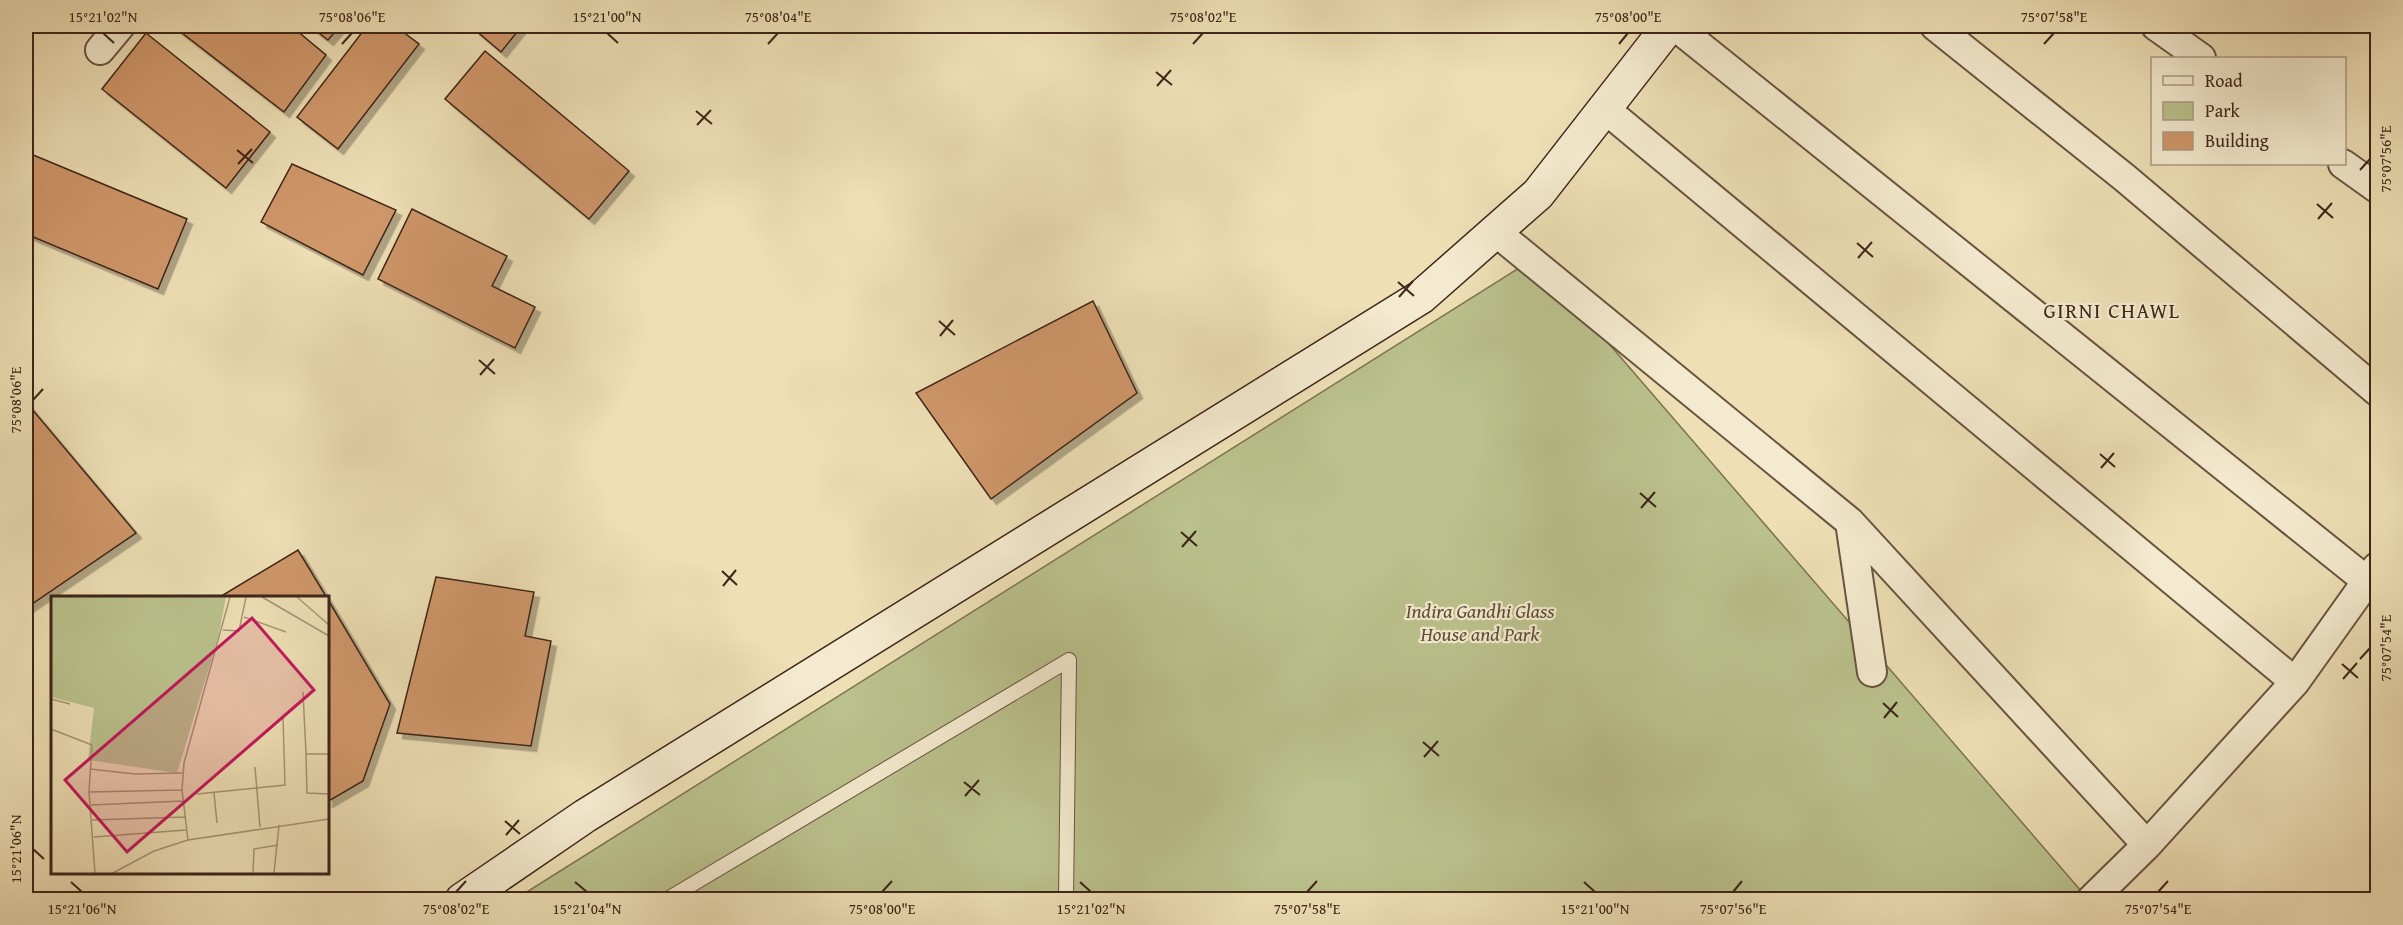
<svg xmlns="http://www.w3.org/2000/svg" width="2403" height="925" font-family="'Gentium Book Plus',serif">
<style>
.green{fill:#bac18c;stroke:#7c7352;stroke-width:1.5}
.building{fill:#cf976b;stroke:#3d2519;stroke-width:1.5;filter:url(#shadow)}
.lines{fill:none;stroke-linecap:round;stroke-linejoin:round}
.service-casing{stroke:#695440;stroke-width:16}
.minor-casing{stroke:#695440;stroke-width:32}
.secondary-casing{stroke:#3d2519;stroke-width:36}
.service{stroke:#f4eacf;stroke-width:14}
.minor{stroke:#f4eacf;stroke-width:28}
.secondary{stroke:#f4eacf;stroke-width:33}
.ticks{fill:none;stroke:#3d2519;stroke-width:2}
.labels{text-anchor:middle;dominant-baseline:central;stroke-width:4.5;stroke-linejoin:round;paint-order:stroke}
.park-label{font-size:20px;font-style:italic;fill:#5c4c36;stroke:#f4eacf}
.neighbourhood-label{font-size:21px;letter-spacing:1.5px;fill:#3d2519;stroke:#f4eacf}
.inset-road{fill:none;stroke:#a79577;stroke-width:1.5}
.view{fill:#c2185b;fill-opacity:0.15;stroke:#c2185b;stroke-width:3}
.inset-edge{fill:none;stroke:#3d2519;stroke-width:3}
.neatline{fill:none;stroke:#3d2519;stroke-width:2}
.ticks-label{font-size:15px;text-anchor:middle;fill:#3d2519}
</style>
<defs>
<filter id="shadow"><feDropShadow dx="5.5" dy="5.5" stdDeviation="0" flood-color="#0004"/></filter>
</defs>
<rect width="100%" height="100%" fill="#eedfb5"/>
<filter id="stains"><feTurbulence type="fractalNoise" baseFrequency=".00333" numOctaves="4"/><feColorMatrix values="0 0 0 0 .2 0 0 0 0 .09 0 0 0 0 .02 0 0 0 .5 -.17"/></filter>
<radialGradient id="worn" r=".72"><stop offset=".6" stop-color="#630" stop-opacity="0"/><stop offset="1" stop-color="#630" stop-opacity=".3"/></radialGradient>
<path class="green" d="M1535,258L2088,899L514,900Z"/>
<path class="building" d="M173,26H291L326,55L284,112Z
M310,26H340L328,40Z
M367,26H395L419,44L338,149L297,117Z
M478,26H522L501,52L474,29Z
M146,33L270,132L226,188L102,89Z
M485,51L629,171L589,219L445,99Z
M26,152L187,219L158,289L26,234Z
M292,164L396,210L363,275L261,222Z
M412,209L507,256L492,286L535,307L515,348L378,279Z
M1093,301L1137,393L991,499L916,393Z
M26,402L136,533L26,608Z
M298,550L327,598H218Z
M436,577L534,592L525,636L551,641L531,746L397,733Z
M327,598L390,704L363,781L327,802Z"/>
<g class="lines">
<g class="service-casing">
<path id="service" d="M666,900L1069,660L1066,900"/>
</g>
<g class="minor-casing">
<path id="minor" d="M1675,26L2367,581
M1935,26L2125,178L2378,392
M2156,26L2201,58
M100,50L120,26
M1605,109L2295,682
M2343,164L2378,189
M1496,232L1850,522L2147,845
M1850,522L1872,672
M2091,900L2147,845L2295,682L2377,567"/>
</g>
<g class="secondary-casing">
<path id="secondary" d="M462,900L585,816L1421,297L1538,194L1669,26"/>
</g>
<use href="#service" class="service"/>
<use href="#minor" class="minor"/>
<use href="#secondary" class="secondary"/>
</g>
<path class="ticks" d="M103,33L114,43M607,33L618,43M342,44L352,33M768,44L778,33M1193,44L1203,33M1619,44L1628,33M2044,44L2054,33M1156,72L1172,85M1157,86L1171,70M696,111L712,124M697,125L711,110M237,150L253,163M238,164L252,149M2360,170L2370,159M2317,204L2333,218M2318,219L2332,203M1857,243L1873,257M1858,258L1872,242M1398,282L1414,296M1399,297L1413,281M939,321L955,335M940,336L953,320M479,360L495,374M480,375L494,359M33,400L43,389M2100,454L2115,467M2101,468L2114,453M1640,493L1656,507M1641,508L1655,492M1181,532L1197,546M1182,547L1196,531M722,571L737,585M723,586L736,570M2360,659L2370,648M2342,664L2358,678M2343,679L2357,663M1883,703L1898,717M1884,718L1897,702M1423,742L1439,756M1424,757L1438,741M964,782L980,795M965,796L979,780M505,821L520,834M506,835L519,820M33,849L44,859M71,882L82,892M575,882L587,892M1080,882L1091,892M1584,882L1595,892M456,892L466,881M882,892L892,881M1307,892L1317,881M1733,892L1742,881M2158,892L2168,881"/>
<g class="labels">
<g class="park-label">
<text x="1480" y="610">Indira Gandhi Glass<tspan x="1480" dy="23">House and Park</tspan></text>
</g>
<g class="neighbourhood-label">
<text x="2112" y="310">GIRNI CHAWL</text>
</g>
</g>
<g transform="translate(51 596)">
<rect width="278" height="278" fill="#eedfb5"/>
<path d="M0,1H175L167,42L126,177L37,164L43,112L0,101Z" fill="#bac18c"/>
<path class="inset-road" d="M211,1L278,40M246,1L278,29M193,21L235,36M172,34L188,35L195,1M252,96L255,158H278M0,103L19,108M0,133L41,149L38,196L44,277M255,158L256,197L278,198M204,171L209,231M39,173L84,178L131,177M38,196L131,194M163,197L166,227M146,198L234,189L232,121M40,209L132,205M41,224L134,221M43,241L135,234M137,244L131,194L133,167L179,1M62,277L103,255L137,244L278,223M202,277L203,253L227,249M223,277L228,229"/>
<path class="view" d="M201,22L263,94L76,256L14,184Z"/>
<rect width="278" height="278" class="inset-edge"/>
</g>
<rect width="2403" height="925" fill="none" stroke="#eedfb5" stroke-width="66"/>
<rect x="2151" y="57" width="195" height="108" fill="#f4eacf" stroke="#ab9b86" stroke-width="1.5"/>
<rect x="2163" y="76" width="30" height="9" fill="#f4eacf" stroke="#ab9b86" stroke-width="1.5"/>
<text x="2205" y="87" font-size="18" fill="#3d2519">Road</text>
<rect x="2163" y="102" width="30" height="18" fill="#bac18c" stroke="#ab9b86" stroke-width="1.5"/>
<text x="2205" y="117" font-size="18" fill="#3d2519">Park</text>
<rect x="2163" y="132" width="30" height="18" fill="#cf976b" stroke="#ab9b86" stroke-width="1.5"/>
<text x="2205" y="147" font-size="18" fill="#3d2519">Building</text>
<rect x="33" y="33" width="2337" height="859" class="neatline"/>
<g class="ticks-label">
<text x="103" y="22">15°21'02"N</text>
<text x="352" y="22">75°08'06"E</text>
<text x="607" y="22">15°21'00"N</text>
<text x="778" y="22">75°08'04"E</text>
<text x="1203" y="22">75°08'02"E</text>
<text x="1628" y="22">75°08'00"E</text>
<text x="2054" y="22">75°07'58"E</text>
<text transform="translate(2386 159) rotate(-90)" y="5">75°07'56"E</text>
<text transform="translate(16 400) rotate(-90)" y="5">75°08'06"E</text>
<text transform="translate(2386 648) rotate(-90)" y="5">75°07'54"E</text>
<text transform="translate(16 849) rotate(-90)" y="5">15°21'06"N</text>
<text x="82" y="914">15°21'06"N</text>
<text x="456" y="914">75°08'02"E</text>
<text x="587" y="914">15°21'04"N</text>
<text x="882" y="914">75°08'00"E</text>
<text x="1091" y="914">15°21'02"N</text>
<text x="1307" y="914">75°07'58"E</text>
<text x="1595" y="914">15°21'00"N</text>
<text x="1733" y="914">75°07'56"E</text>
<text x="2158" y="914">75°07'54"E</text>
</g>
<rect width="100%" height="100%" filter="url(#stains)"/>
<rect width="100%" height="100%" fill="url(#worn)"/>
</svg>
